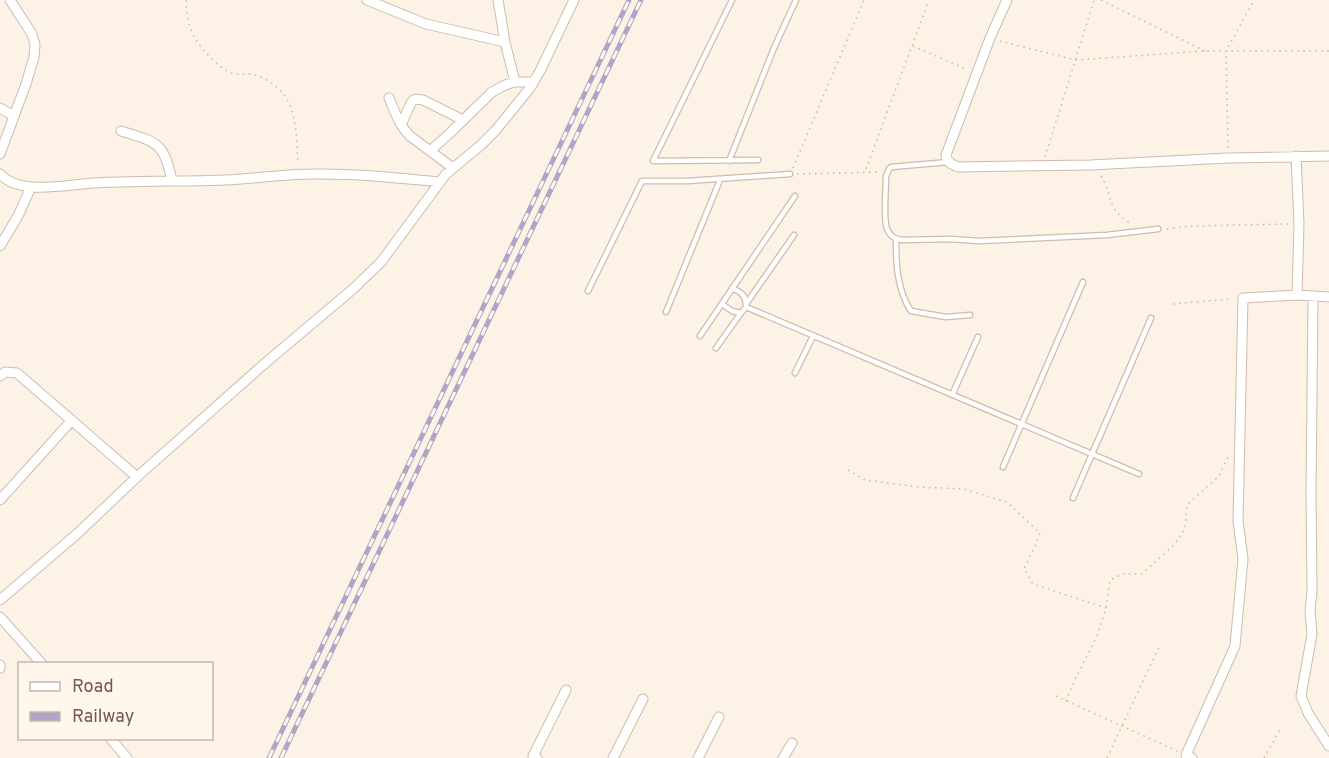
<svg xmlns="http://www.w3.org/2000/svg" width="1329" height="758" font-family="Overpass,sans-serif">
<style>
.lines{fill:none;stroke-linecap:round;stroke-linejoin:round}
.service-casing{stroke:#d0bbae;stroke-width:7}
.minor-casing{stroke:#d0bbae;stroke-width:11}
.path{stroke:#d7b2a0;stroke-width:1.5;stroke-dasharray:1.5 4.5;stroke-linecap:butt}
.service{stroke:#fff;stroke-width:4.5}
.minor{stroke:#fff;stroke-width:9}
.rail-casing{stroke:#b4a3c6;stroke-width:5}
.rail{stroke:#fff6ec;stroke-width:3;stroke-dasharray:9;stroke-linecap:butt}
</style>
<rect width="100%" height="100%" fill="#fcf2e5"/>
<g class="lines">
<g class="service-casing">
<path id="service" d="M732,0L653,161L758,160
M729,161L774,48L796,0
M949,162L891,167L889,169L886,176C886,188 883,219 887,229C890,236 894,239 901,240L951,239L978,241L1107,235L1158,229
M896,239C896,264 897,290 911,311L946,317L970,315
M588,291L642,181H687L790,174
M722,304L732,311L741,313L746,307C746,296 743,293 732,288
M746,304L794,235
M746,307L1139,474
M666,312L720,180
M700,336L795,196
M716,348L741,313
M795,373L813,336
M952,395L978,337
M1003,467L1083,282
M1073,498L1151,318"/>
</g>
<g class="minor-casing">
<path id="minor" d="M367,0L426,24L505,42
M498,0L505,42L515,82
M1007,0L990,38L946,155C947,162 951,164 958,167L1090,165L1228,158L1329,156
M389,98C395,112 399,125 410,136L453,168
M0,108L14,116
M401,125L411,103C414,98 418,99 423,100L463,120
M121,131C157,142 164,142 172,181
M430,151L449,134L492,92L505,85L515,82H533
M0,154L26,84L34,57L35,45L32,34L10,0
M0,174C18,194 59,186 83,184C131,180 178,182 225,180C254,179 283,174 312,174C355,173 397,178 440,182
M0,246L18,216L31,187
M1297,295L1329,297
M1313,297L1311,493L1312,591L1310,611L1312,634L1301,696L1308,713L1329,746
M0,376L5,372L17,373L137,477
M0,500L72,420
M0,600L78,533L137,477L263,365L353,289L381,262L446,174L481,145L496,130L530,88L540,71L574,0
M0,617L42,664
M0,665V668
M110,738L127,758
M537,758L533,756L566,690
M613,758L643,699
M698,758L719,717
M783,758L792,743
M1192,758L1186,755L1235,646L1243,559L1238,521L1243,298L1297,295L1299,224L1296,156"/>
</g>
<path class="path" d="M186,0C187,25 192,39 210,57C217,64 223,70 232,73C240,75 248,73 255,75C266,78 279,87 285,96C298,116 296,140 298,163
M1101,0L1205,51
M1000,41L1075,60L1205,51H1329
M913,46L966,69
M1228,148L1226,51L1254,0
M1045,157L1094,0
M793,168L864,0
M866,169L929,0
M797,174L879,172
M1101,176C1114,197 1105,208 1130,223
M1167,229L1191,226L1288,224
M1173,304L1232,299
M848,470L865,480L919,487L964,489L1007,502L1040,533L1036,544L1024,569L1033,584L1106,608
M1056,696L1177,751
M1066,701L1075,679L1097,636L1106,608L1110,580L1122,574H1142L1173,546L1185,529L1187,505L1218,477L1229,456
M1107,758L1160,645
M1264,758L1281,728"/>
<use href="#service" class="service"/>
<use href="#minor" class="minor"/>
<g class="rail-casing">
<path id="rail" d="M269,758L629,0
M281,758L641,0"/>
</g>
<use href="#rail" class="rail"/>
</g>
<rect x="18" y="662" width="195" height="78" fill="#fff6ec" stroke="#c8b6ab" stroke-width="1.5"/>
<rect x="30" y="682" width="30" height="9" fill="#ffffff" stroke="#c8b6ab" stroke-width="1.5"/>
<text x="72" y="692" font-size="18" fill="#76574a">Road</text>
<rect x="30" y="712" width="30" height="9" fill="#b4a3c6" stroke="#c8b6ab" stroke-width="1.5"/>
<text x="72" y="722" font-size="18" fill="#76574a">Railway</text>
</svg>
